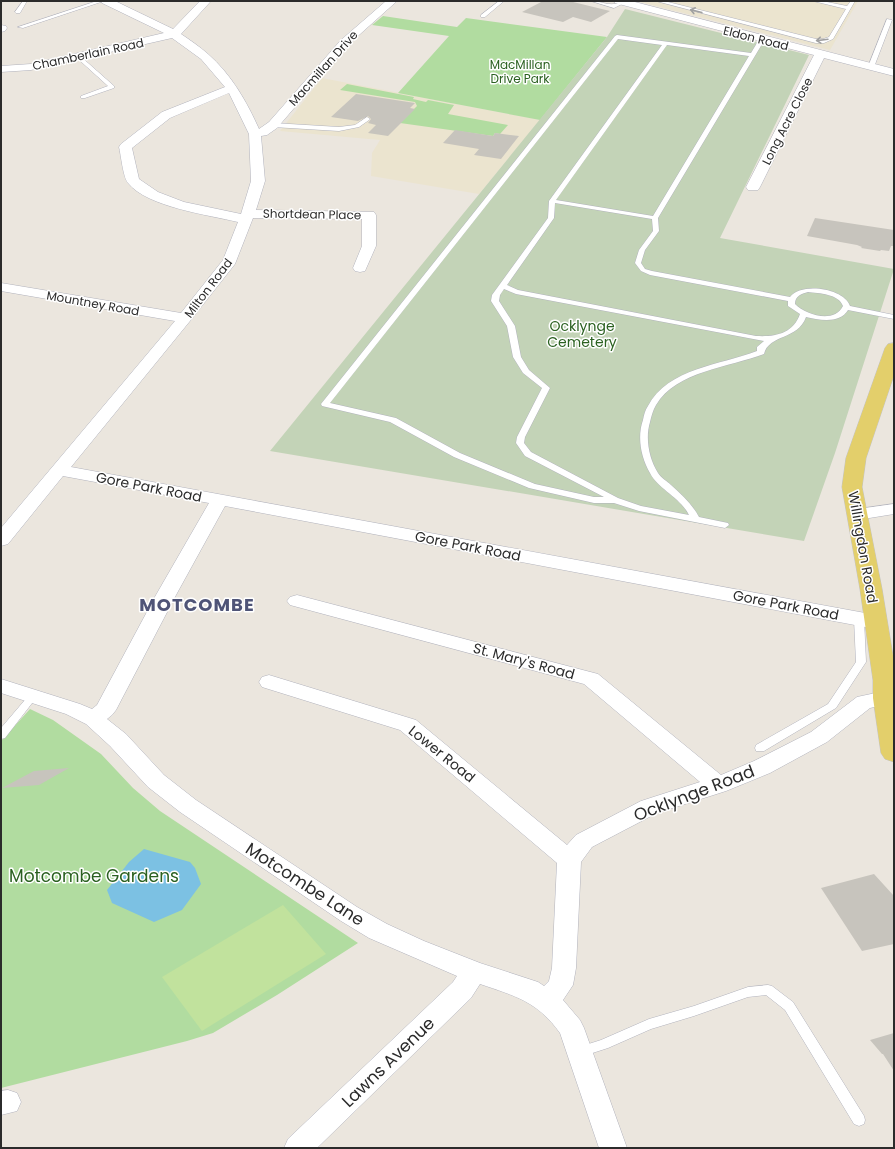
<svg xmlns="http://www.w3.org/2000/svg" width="895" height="1149" font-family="Poppins,sans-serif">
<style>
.education{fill:#ebe4cf}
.green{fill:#b1dca0}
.cemetery{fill:#c3d3b7}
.pitch{fill:#c1e29d}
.water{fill:#7cc1e3}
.building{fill:#c7c4bd}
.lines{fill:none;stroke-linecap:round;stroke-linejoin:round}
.service-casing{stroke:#b2b3bd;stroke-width:1}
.minor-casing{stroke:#b2b3bd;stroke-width:1}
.primary-casing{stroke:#c4c4c4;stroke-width:1}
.service{fill:#fff;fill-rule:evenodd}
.minor{fill:#fff;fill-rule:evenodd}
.primary{fill:#e3cf6b;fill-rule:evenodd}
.oneway{stroke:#a0a0a0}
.labels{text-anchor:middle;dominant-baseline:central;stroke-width:3;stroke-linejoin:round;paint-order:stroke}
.far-street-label{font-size:12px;fill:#2b2b2b;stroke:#fff}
.far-park-label{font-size:12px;fill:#2b6121;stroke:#fff}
.park-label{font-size:14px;fill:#2b6121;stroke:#fff}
.street-label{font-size:14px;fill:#2b2b2b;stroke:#fff}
.near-street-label{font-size:17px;fill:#2b2b2b;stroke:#fff}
.near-park-label{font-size:17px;fill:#2b6121;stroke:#fff}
.district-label{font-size:18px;font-weight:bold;letter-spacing:1px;fill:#4f5477;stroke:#fff}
</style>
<rect width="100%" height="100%" fill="#ebe6de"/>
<path class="education" d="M636,1H858L830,50Z
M322,78L540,120L479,194L371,176L372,153L380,140L280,131Z"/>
<path class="green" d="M383,16L457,27L466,18L607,37L540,120L398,93L449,36L372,25Z
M347,84L414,97L413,99L426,102L428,100L454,105L448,114L508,125L500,134L495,133L493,136L400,123L417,106L415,102L340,90Z
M30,709L53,720L101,754L133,788L160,811L358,943L277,995L213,1033L187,1041L1,1088V793L2,792L1,790V741Z"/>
<path class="cemetery" d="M625,9L809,55L720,238L894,269L835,453L804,541L270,451L607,37Z"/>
<path class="pitch" d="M283,905L326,954L202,1031L162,977Z"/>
<path class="water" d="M144,849L190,862L195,868L201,884L182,910L154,922L112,903L107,890L129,862Z"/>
<path class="building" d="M543,1H569L610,11L591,22L573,17L563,22L522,12Z
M356,94L415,103L410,108L415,109L388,136L368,133L376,125L368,123L371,119L368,116L358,121L331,117Z
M455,130L493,136L495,133L519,136L501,159L474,155L479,149L443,143Z
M815,218L894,230V246H891L889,251L881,250L880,251L861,248L862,247L857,245L807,236Z
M69,768L39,785L2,788L34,771Z
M874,874L894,896V944L862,951L821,888Z
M894,1033V1071L883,1054H882L870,1040Z"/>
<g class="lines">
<g class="service-casing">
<path id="service" d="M23,1H27L20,13H16L15,12Z
M97,1H104L23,28L18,27Z
M499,1H504L485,17H481V15Z
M591,1C598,1 608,5 614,4C619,4 621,0 626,2L614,8Z
M656,1H664L816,39H823L829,37L846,9L813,1H822L847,6L851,1H855L833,39L824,43H816Z
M887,19L892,20L874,67L869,68L868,67Z
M617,35L751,53L760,38L765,39L658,218L659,231L645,250L641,263L645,269L652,271L790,297C801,282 844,288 850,306L894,315V319L848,310C840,324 819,320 806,317C798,340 769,334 764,354C730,367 676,371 656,405C653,410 651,417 650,422C645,438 649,459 658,473C661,478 667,481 671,485C682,495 692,504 699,517L728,523L729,525L725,528L639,511L614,503H594L529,488L454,457L390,422L322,406L321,404L615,36ZM618,39L662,45L549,201L548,218L492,295L491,301L507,326L513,357L523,373L542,388L517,437L516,443L525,456L604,497H594L535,484L460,453L396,418L330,403ZM667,45L749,56L653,216L556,200ZM555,203L652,219L653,231L639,250L635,263L641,271L650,275L788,301V306L800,314C793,334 775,337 756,336L518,290L507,285L554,218ZM504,289L516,294L764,341L757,347V351C721,365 668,368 648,406C645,410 644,415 643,420C637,437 641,458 650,473C658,489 680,497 689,515L641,506L618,498L531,452L524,443L525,437L550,388L529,370L521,357L515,326L499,301L500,295ZM808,292C819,293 839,294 843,306C834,324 806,315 795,304C795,296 801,294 808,292Z
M79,55L114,86V88L85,98H81V96L108,86L77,58L76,57Z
M367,117L370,119L369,120L359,127L339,131L273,127L270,125L273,123L339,127L355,125Z
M859,616L864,619L866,662L836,708L764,751H756L755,748L756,745L828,704L856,662L854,619Z
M33,693L36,694L38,696L36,698L5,738L1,739V728L30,694Z
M768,985L772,986L793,1002L864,1116L865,1120L864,1124L859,1126L854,1124L785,1010L766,995L748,997L694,1016L651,1029L608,1048L580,1057L576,1056L574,1052L576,1048L601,1040L649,1019L694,1006L748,987Z"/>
</g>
<g class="minor-casing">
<path id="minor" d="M101,1H115L173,29L200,1H211L181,34C190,40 200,47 208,54C231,74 247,102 259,129L269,122L341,40L386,1H397L349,44L277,128L267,135L261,136L265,181L256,210L374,212L376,215V246L365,271L360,272L355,271L353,268L362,246V219L253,218L235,264L190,321L71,467L876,615L883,617L886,622L883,627L876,629L225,506L176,595L116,710L112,715L107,719L126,734L164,775L196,800L357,907L387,924L424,941L480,963L538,982L544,986L549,981L552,968L557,863L400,730L262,687L259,682L262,677L269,675L416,720L567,845L576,835L641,801L700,782L584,684L290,605L287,601L290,597L297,595L598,674L721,775L754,761L811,732L857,697L885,691L892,693L894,696L892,703L870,708L827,742L770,773L726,791L657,813L592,847L581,862L576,968L573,985L563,1000L580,1020L584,1028L627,1148H599L560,1033C537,1001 515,996 480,984L471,998L317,1148H284L288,1139L453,982L457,976L369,938L341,921L180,812L148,787L110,746L86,724L66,714L1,693V679L80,704L92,709L97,705L156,595L209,503L63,476L8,544L1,546V528L175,321L1,291V283L181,313L223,260L238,222C209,215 147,207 128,183C123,177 121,155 119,147L121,144L162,112L225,87L201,59L172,38L31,70L1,72V66L31,64L164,33L102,3ZM229,93L249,134L251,181L241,214L184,202L158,192L139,179L132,148L170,118Z
M614,1H631L894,69V76L824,58L760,187L758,190H748L746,187L814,55L615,3Z
M1,25L6,26L7,28L5,31L1,32Z
M894,504V514L857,520L851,518L848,514L851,510Z
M8,1090L17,1093L21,1102L17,1111L1,1115V1091Z"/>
</g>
<g class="primary-casing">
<path id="primary" d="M894,343V375L866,458L862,487L882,589L894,662V762L885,759L881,753L873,698V680L860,589L842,487L846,458L885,348L888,344Z"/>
</g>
<use href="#service" class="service"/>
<use href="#minor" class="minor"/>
<use href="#primary" class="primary"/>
</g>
<defs><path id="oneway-shaft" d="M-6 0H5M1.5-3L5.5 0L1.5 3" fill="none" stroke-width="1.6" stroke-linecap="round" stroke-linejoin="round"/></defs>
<g class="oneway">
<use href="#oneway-shaft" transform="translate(696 11) rotate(-166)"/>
<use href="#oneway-shaft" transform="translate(822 40) rotate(173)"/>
</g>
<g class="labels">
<g class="far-street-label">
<text transform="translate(756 38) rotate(14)">Eldon Road</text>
<text transform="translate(88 54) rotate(-12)">Chamberlain Road</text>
<text transform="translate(323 68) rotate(-48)">Macmillan Drive</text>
<text transform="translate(787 121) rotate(-63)">Long Acre Close</text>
<text transform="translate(312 214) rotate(1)">Shortdean Place</text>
<text transform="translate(208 288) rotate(-53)">Milton Road</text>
<text transform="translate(93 303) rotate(10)">Mountney Road</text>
</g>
<g class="far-park-label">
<text x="520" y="64">MacMillan<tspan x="520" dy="14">Drive Park</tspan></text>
</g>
<g class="park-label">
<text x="582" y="326">Ocklynge<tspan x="582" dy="16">Cemetery</tspan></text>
</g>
<g class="street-label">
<text transform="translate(149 487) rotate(11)">Gore Park Road</text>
<text transform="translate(468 546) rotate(11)">Gore Park Road</text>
<text transform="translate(863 547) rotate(80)">Willingdon Road</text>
<text transform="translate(786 605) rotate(11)">Gore Park Road</text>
<text transform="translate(524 661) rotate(15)">St. Mary's Road</text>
<text transform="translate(442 754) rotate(39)">Lower Road</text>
</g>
<g class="near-street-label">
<text transform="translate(694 793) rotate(-21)">Ocklynge Road</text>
<text transform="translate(305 884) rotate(33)">Motcombe Lane</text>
<text transform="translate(388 1062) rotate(-44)">Lawns Avenue</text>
</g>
<g class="near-park-label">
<text x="94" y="876">Motcombe Gardens</text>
</g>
<g class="district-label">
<text x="197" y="604">MOTCOMBE</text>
</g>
</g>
<rect width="895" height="1149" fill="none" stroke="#2b2b2b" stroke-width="4"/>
</svg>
